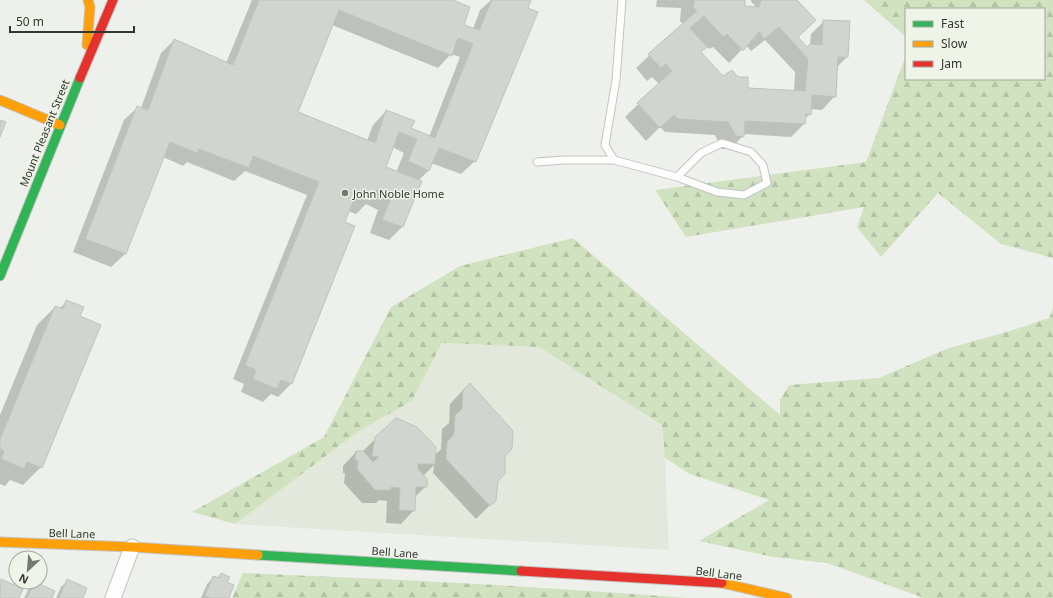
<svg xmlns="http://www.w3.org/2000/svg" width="1053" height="598" font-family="'Noto Sans',sans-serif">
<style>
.built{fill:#e2e9dc}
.forest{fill:url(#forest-firs)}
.shadow{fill:#0003;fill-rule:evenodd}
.building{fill:#d2d4d0;stroke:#c0c2be;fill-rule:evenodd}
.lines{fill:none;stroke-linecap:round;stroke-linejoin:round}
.lane-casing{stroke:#c2c4c0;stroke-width:9}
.street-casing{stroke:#c2c4c0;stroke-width:17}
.fast-casing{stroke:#c2c4c0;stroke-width:11}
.slow-casing{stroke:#c2c4c0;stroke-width:11}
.jam-casing{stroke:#c2c4c0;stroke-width:11}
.lane{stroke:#fcfdfc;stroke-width:7}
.street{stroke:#fcfdfc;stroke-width:15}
.fast{stroke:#30b455;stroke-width:9}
.slow{stroke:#ff9f0a;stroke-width:9}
.jam{stroke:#e5322d;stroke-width:9}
.poi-dot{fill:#747772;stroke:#eef4e8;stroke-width:1.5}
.labels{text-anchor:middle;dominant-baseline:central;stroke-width:3;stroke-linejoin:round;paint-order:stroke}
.street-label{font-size:11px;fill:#333631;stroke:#eef4e8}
.poi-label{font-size:11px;fill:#333631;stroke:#eef4e8;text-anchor:start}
</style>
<defs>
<pattern id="forest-firs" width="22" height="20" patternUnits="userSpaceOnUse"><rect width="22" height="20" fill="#d1e2c0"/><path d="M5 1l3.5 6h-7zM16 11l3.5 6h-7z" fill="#b4c2a5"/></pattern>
</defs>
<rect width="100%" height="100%" fill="#eef1eb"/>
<path class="built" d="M442,343L539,347L662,425L665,458L669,550L235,524L359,431L412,401Z"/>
<path class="forest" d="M864,0H1053V258L1001,244L938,193L881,257L857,227L864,207L686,237L655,190L866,162L906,55V79H1044V9H906V37Z
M573,238L780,415V400L789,385L879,378L946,349L1013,330L1049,318L1053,308V598H924L827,563L773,557L699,541L769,500L690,474L665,458L662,425L539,347L442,343L412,401L359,431L235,524L192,512L324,437L391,307L460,266Z
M243,573C391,579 538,586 686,598H232Z"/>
<path class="shadow" d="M252,0H451L463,25L473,29L480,10L491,0H530L475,161L461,174L431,163L429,170L418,181L402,227L389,240L370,233L378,210L366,204L356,214L348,211L291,384L278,397L271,394L263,402L241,392L244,384L233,379L307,195L245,171L234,181L187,162L183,166L163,157L125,254L111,267L73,252L124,120L138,107L141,108L161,53L174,40L226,63ZM332,25L438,68L451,54L460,57L429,137L409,129L386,111L373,125L367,141L297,112ZM392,147L404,153L396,172L384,168Z
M657,0H744V7L755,8L756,7L750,0H795L797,38L807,48L810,45L811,34L824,21L847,57L837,67L835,96L822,110L810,109V114L804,120V124L791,137L743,134V136L730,149H722L715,135L665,132L660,127L646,141L625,117L659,84L652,77L647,81L636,68L683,24L680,21L681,8L656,7ZM765,40L795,72L794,91L747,89L723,77L700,52L706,46L709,49L713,47L729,63L746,45L751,51Z
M67,301L79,317L41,467L23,485L10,480L5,486L0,484V415L37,325L55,307L60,308Z
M463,390L504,455L497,481L495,500L476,519L433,473L434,465L423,476L426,486L414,498V510L401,524L386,523L387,501L379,500L376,503H362L344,483L345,473H343V466L356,452H362L376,438L434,456L441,449L442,429L449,423L450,404Z
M221,574L226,582L228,598H201L207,584L214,577L217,578Z
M68,580L82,598H56L61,587Z
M35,583L51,598H24L28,590Z"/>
<path class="building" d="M259,0H453L470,7L464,25L479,30L492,0H531L528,8L538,12L476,162L439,148L429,171L408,161L417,139L399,132L386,167L422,181L403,227L382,220L391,197L377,190L370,201L355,196L345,222L355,226L292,384L281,380L277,389L253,379L256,370L245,365L319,182L253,156L249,168L199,149L197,153L170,142L126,254L85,239L137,106L148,110L174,39L233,65ZM339,10L452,56L458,38L473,44L435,138L411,128L415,121L386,110L375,143L298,112Z
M694,0H745V6L759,7L761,0H797L816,20L798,37L807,47L810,44L822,45L823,20L850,21L848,57H838L836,97L812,95L811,115L806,114L805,124L745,121L744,137L736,136L728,122L678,119L674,115L660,128L637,103L672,71L666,64L661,68L648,54L697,11L693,7ZM704,16L723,37L727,34L743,51L759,32L764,39L779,27L808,59L805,91L748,88V77H738L732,70L723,76L701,52L707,47L690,28Z
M0,120L6,122L0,137Z
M66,300L84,307L80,316L101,325L42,468L27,462L24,469L1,459L4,451L0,449V439L55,306L63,309Z
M470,383L513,431L512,449L505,456V474L498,481L496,501L490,506L446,459L447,442L454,434L455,415L462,409L463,390Z
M396,418L417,427L436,447L435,464H418V469L427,479V487H416L415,511L399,510L400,488L391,487V490H375L357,469L358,460L355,461L356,451H363L373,462L379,457L372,456L375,437Z
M221,573L230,577L227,582L234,585L229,598H211L205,596L213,576L219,578Z
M1,579L23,589L19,598H0Z
M67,579L87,588L83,598H59Z
M35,582L55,591L52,598H27Z"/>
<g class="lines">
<g class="lane-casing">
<path id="lane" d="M622,0L616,80L605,145L614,160L677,177L717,192L744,195L767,183L763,165L751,152L722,143L701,153L677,177
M537,162L564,160H614"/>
</g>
<g class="street-casing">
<path id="street" d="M113,598L132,547"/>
</g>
<g class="fast-casing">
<path id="fast" d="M0,276L80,78
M258,555L521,571"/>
</g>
<g class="slow-casing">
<path id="slow" d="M87,45L90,7L88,0
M0,100L60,125
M0,542L132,547L258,555
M722,583L787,598"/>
</g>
<g class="jam-casing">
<path id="jam" d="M80,78L113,0
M521,571L722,583"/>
</g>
<use href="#lane" class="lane"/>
<use href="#street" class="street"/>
<use href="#fast" class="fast"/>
<use href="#slow" class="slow"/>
<use href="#jam" class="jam"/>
</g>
<circle class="poi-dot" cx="345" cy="193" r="4"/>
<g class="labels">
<g class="street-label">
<text transform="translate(44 133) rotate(-68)">Mount Pleasant Street</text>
<text transform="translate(72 533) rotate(2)">Bell Lane</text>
<text transform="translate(395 552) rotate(4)">Bell Lane</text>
<text transform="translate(719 573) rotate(7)">Bell Lane</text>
</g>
<g class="poi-label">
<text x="353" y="193">John Noble Home</text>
</g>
</g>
<rect x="905" y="8" width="140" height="72" fill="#eef4e8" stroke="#a3a89f"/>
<rect x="913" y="21" width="20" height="6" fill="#30b455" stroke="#a3a89f"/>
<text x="941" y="28" font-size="12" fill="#333631">Fast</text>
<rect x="913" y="41" width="20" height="6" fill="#ff9f0a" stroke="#a3a89f"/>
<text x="941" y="48" font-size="12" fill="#333631">Slow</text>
<rect x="913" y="61" width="20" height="6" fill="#e5322d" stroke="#a3a89f"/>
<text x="941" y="68" font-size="12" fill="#333631">Jam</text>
<g transform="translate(28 570) rotate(206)"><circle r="19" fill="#eef4e8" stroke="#a3a89f"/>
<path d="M0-3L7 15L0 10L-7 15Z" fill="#747772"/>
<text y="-6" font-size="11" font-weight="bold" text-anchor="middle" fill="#333631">N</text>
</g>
<path d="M10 26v6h124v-6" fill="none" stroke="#333631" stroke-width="2"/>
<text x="16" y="26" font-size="12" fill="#333631" stroke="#eef4e8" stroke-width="3" paint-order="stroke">50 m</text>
</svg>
